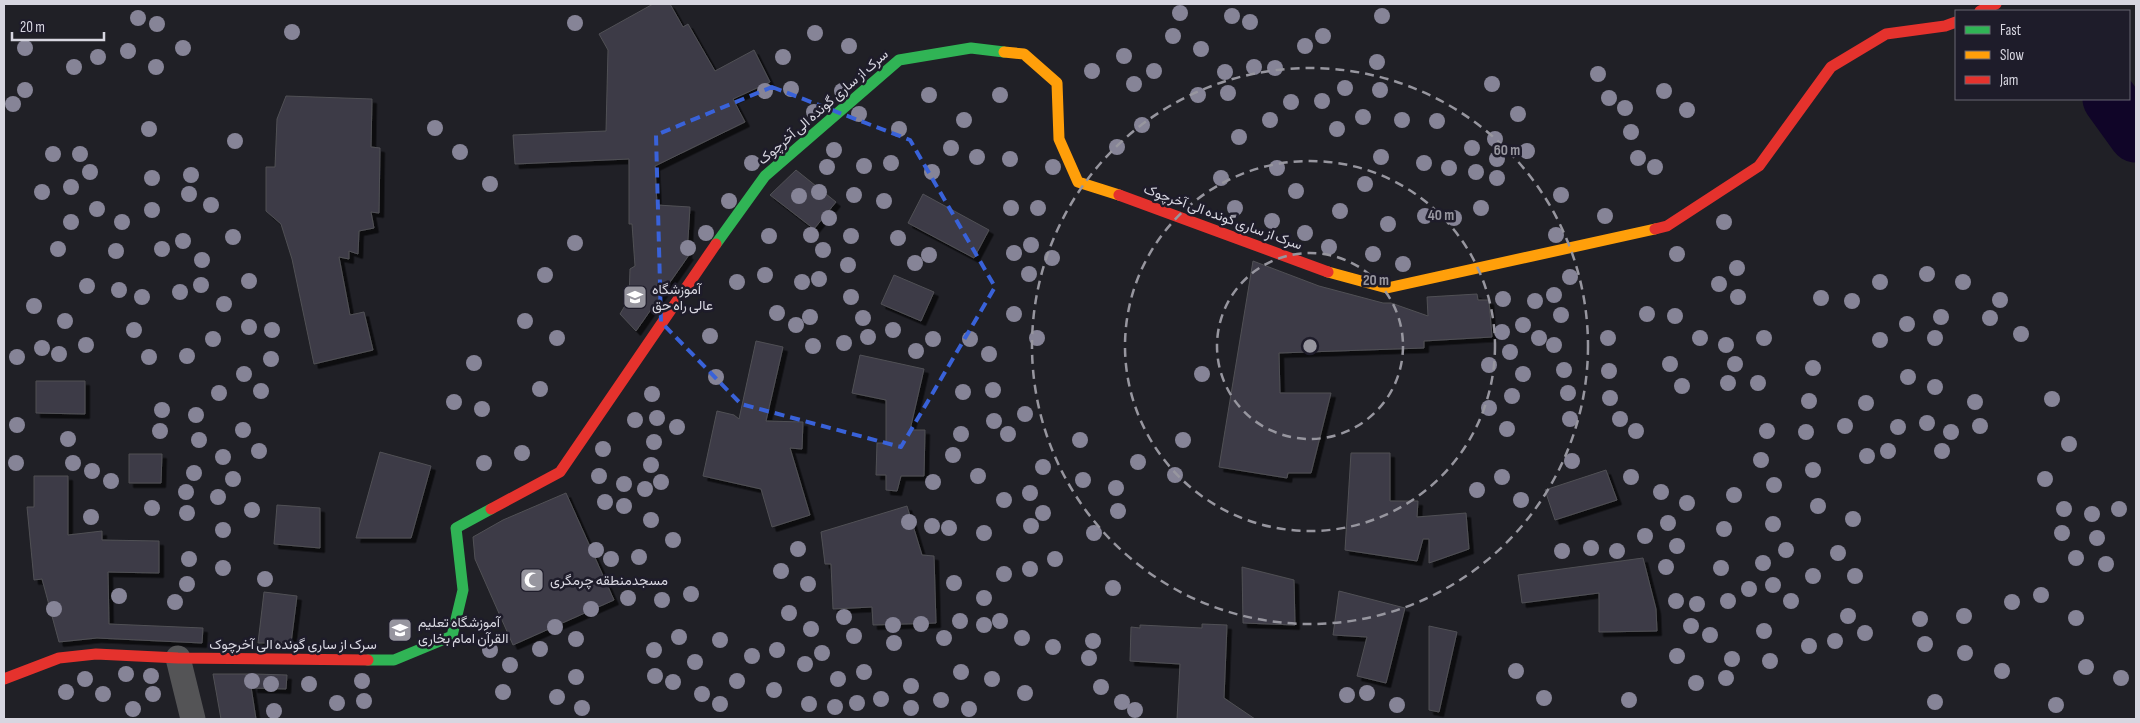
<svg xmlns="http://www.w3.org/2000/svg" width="2140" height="723" font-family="'Sofia Sans Condensed',Vazirmatn,sans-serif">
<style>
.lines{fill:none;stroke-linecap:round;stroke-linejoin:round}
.river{stroke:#100528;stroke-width:55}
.building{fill:#3d3b46;stroke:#505055;filter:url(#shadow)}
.street{stroke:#545456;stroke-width:25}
.fast{stroke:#30b455;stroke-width:11}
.slow{stroke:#ff9f0a;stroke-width:11}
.jam{stroke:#e5322d;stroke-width:11}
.tree{fill:#868497}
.marked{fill:none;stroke:#3962d9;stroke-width:4;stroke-dasharray:10 6;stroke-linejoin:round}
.ring{fill:none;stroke:#97969f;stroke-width:2.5;stroke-dasharray:9 6}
.labels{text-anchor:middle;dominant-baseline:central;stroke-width:5;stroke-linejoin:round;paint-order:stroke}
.street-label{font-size:14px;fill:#d7d6e0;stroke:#1e1c2a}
.poi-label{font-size:14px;fill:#d7d6e0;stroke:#1e1c2a;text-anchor:start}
.centre{fill:#97969f;stroke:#1e1c2a;stroke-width:2.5}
.ring-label{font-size:15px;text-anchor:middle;font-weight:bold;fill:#97969f;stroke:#1e1c2a;stroke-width:5;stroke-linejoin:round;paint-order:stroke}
</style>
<defs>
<filter id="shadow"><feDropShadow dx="4.5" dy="4.5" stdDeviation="0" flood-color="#0009"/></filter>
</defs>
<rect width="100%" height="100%" fill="#202026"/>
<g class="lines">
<path class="river" d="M2110,99L2136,135"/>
</g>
<path class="building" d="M653,4H670L683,27L688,24L715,71L754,50L770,82L733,99L745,122L655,166L657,205L690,207L687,255H689L636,331L620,314L629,299L630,269L635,266L632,224H629V159L515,164L513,135L606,131L608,50L599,34Z
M286,96L372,99L371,147L380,148L379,213L371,212L374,228L359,231L358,254L349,251V259L339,257L350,315L364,312L373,350L314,364L292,259L281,224L266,211V167H275L277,119Z
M796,170L836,202L814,229L770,195Z
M923,194L989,230L974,258L908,223Z
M1253,261L1319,286L1383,303H1391L1428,316L1427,297L1477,294L1478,300H1489L1492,337L1424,341V348L1279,353L1280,393H1331L1311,473H1288L1287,478L1219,467Z
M894,275L934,292L921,321L881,304Z
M756,341L783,347L766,421L803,422L802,449L790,448L810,515L772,527L761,489L703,476L717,411L734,415L739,419Z
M860,355L924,369L910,430H925L924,476H901L897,491L886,490V475H876L877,443H886V400L852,393Z
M36,381H85V414L36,413Z
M380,452L431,466L411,538H356Z
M1351,453H1390V501H1418L1417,517L1466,513L1469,549L1429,563V539H1423L1417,561L1345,550Z
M129,454H162L161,483H129Z
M1606,470L1617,500L1555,520L1545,490Z
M34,476H68V535L102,531V540L159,541V573L108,572L109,624L203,628L202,643L97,638L59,642L42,579L34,580L27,507H34Z
M566,493L614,600L513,645L475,559L473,537L503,520Z
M277,505L320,508V548L274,544Z
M907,506L922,555L934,556L936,623L873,625L872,607L833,609L831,564H825L821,532Z
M1643,558L1656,609L1657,631L1599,632V593L1522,603L1518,575Z
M1242,567L1294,580L1295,625L1243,623Z
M1339,591L1405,608L1386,683L1357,676L1367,637L1333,635Z
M264,592L297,596L291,643H258Z
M1202,624L1227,625L1224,698L1255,719H1177L1180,664L1130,661L1131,627L1140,628V625L1202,628Z
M1429,626L1457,632L1439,712L1429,710Z
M213,674H249L256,719H221Z
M255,674L287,675L286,689L253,688Z"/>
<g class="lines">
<path class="street" d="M178,658L193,719"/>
<path class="fast" d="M716,244L765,176L899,60L971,48L1004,52
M368,660H394L452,636L463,590L456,528L491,509"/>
<path class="slow" d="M1004,52L1024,54L1057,83L1059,139L1078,182L1119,195
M1328,272L1387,288L1655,229"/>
<path class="jam" d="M1980,11L1996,4
M1119,195L1328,272
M1655,229L1667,226L1759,166L1831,67L1886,34L1945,26L1956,22
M491,509L560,472L716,244
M4,679L59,658L96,654L178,658L368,660"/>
</g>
<g class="tree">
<circle cx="1180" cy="13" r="8"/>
<circle cx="1232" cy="16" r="8"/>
<circle cx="1382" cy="16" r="8"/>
<circle cx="138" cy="18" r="8"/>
<circle cx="1250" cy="22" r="8"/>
<circle cx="575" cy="23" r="8"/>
<circle cx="157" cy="24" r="8"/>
<circle cx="292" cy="32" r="8"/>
<circle cx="815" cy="33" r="8"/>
<circle cx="1173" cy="36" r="8"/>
<circle cx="1323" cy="36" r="8"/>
<circle cx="849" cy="46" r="8"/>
<circle cx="1305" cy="46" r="8"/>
<circle cx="25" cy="48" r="8"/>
<circle cx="183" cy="48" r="8"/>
<circle cx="1201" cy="49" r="8"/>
<circle cx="128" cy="51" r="8"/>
<circle cx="1124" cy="56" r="8"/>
<circle cx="98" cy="57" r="8"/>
<circle cx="783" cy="57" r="8"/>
<circle cx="1377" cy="62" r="8"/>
<circle cx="74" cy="67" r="8"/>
<circle cx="156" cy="67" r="8"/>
<circle cx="1254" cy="67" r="8"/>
<circle cx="1275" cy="68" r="8"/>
<circle cx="1092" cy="71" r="8"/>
<circle cx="1154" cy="71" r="8"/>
<circle cx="1225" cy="72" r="8"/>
<circle cx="1598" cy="74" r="8"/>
<circle cx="1134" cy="84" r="8"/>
<circle cx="1492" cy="84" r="8"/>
<circle cx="1345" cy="88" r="8"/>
<circle cx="791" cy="89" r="8"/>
<circle cx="25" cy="90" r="8"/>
<circle cx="1380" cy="90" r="8"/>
<circle cx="765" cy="91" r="8"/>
<circle cx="842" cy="91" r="8"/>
<circle cx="1664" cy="91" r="8"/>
<circle cx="1228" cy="93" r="8"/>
<circle cx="929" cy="95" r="8"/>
<circle cx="1000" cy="95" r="8"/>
<circle cx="1198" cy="95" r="8"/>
<circle cx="1609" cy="98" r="8"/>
<circle cx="1322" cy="101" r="8"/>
<circle cx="1291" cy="102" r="8"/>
<circle cx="13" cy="104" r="8"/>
<circle cx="1625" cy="108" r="8"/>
<circle cx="1687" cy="110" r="8"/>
<circle cx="814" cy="112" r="8"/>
<circle cx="859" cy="114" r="8"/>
<circle cx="1518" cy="114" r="8"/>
<circle cx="1363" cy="117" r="8"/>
<circle cx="964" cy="120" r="8"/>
<circle cx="1270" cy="120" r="8"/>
<circle cx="1402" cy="120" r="8"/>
<circle cx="1437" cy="121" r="8"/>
<circle cx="1142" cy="125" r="8"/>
<circle cx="435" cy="128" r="8"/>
<circle cx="149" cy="129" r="8"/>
<circle cx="899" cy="129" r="8"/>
<circle cx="1337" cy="129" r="8"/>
<circle cx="1631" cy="132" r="8"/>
<circle cx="1239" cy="137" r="8"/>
<circle cx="1495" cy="139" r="8"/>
<circle cx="235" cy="141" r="8"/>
<circle cx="1117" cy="147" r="8"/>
<circle cx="951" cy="148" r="8"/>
<circle cx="1472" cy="148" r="8"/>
<circle cx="834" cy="150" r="8"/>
<circle cx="1527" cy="151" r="8"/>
<circle cx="460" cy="152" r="8"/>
<circle cx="53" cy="154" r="8"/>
<circle cx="80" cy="154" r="8"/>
<circle cx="977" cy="157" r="8"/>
<circle cx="1381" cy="157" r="8"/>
<circle cx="1638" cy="158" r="8"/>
<circle cx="1010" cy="159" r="8"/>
<circle cx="1497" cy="159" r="8"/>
<circle cx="752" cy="163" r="8"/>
<circle cx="891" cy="163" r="8"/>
<circle cx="1424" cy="163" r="8"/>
<circle cx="864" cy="166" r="8"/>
<circle cx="827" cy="167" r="8"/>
<circle cx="1053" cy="167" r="8"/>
<circle cx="1655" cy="167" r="8"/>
<circle cx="1277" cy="168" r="8"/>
<circle cx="1449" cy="168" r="8"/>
<circle cx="90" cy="172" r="8"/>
<circle cx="932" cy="172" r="8"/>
<circle cx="1476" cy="172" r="8"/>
<circle cx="191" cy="175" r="8"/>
<circle cx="152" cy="178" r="8"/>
<circle cx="1221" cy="178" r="8"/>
<circle cx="1497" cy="178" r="8"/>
<circle cx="490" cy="184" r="8"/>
<circle cx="1365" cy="184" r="8"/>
<circle cx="71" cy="187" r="8"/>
<circle cx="1296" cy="191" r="8"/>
<circle cx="42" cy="192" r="8"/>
<circle cx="819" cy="192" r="8"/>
<circle cx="189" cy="194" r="8"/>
<circle cx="854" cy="195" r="8"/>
<circle cx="1561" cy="195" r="8"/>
<circle cx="799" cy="196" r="8"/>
<circle cx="729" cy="201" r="8"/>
<circle cx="884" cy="201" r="8"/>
<circle cx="211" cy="205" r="8"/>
<circle cx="1011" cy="208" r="8"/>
<circle cx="1038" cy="208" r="8"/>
<circle cx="1235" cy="208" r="8"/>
<circle cx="1481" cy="208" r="8"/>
<circle cx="97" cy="209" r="8"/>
<circle cx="152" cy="210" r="8"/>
<circle cx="1340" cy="211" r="8"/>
<circle cx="1425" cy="216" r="8"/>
<circle cx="1605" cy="216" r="8"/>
<circle cx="829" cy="218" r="8"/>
<circle cx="1454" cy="218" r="8"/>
<circle cx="1272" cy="221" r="8"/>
<circle cx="71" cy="222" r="8"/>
<circle cx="122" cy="222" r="8"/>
<circle cx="1724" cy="222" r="8"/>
<circle cx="1388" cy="224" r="8"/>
<circle cx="706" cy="233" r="8"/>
<circle cx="1305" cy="233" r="8"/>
<circle cx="811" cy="235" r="8"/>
<circle cx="1556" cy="235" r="8"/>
<circle cx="769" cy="236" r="8"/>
<circle cx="851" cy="236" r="8"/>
<circle cx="233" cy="237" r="8"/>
<circle cx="898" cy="238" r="8"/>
<circle cx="183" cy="241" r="8"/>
<circle cx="575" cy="243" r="8"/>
<circle cx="1031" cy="245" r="8"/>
<circle cx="1329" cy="247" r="8"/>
<circle cx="688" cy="248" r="8"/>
<circle cx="58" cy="249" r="8"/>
<circle cx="162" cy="249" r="8"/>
<circle cx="823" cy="250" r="8"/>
<circle cx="116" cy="251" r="8"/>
<circle cx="1014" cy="253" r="8"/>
<circle cx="1373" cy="254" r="8"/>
<circle cx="1677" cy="254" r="8"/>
<circle cx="929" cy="255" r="8"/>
<circle cx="1052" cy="258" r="8"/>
<circle cx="202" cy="260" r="8"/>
<circle cx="915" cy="263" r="8"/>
<circle cx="1403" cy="264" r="8"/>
<circle cx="848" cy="265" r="8"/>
<circle cx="1737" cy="268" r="8"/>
<circle cx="1029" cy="274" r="8"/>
<circle cx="1927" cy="274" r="8"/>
<circle cx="545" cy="275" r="8"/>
<circle cx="765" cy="275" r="8"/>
<circle cx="1570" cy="277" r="8"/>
<circle cx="819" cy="279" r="8"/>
<circle cx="249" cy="281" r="8"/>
<circle cx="737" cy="282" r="8"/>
<circle cx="802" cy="282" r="8"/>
<circle cx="1880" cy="282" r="8"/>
<circle cx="1963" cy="282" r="8"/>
<circle cx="1719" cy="284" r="8"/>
<circle cx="201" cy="285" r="8"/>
<circle cx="87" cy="286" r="8"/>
<circle cx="119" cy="290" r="8"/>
<circle cx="180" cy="292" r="8"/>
<circle cx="1554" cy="295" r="8"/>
<circle cx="142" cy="297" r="8"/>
<circle cx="851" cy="297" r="8"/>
<circle cx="1738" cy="297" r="8"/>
<circle cx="1821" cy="298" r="8"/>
<circle cx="1503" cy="299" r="8"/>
<circle cx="2000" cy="300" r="8"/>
<circle cx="1535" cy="301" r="8"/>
<circle cx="1852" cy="301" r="8"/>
<circle cx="224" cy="304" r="8"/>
<circle cx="34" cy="306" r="8"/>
<circle cx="777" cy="313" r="8"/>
<circle cx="1014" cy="314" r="8"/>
<circle cx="1647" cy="314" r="8"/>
<circle cx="1561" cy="315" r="8"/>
<circle cx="1675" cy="316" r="8"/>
<circle cx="810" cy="317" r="8"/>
<circle cx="1941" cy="317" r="8"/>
<circle cx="863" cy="318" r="8"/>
<circle cx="1990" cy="318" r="8"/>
<circle cx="65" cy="321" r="8"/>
<circle cx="525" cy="321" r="8"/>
<circle cx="1907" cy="324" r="8"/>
<circle cx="796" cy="325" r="8"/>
<circle cx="1523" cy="325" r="8"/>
<circle cx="249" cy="327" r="8"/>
<circle cx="134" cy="330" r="8"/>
<circle cx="272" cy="330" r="8"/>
<circle cx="893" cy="330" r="8"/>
<circle cx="1502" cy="332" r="8"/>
<circle cx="2021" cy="334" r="8"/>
<circle cx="710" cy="336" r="8"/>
<circle cx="868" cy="337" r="8"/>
<circle cx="557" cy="338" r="8"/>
<circle cx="1037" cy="338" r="8"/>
<circle cx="1539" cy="338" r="8"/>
<circle cx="1608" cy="338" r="8"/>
<circle cx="1700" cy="338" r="8"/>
<circle cx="1764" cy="338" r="8"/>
<circle cx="1935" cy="338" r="8"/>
<circle cx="213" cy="339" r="8"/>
<circle cx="933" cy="339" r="8"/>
<circle cx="970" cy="339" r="8"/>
<circle cx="1880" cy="340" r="8"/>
<circle cx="844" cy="343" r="8"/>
<circle cx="86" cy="345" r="8"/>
<circle cx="1554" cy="345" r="8"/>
<circle cx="1726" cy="345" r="8"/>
<circle cx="813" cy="346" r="8"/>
<circle cx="42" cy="348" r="8"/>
<circle cx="916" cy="351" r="8"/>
<circle cx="1510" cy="352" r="8"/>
<circle cx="59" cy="354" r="8"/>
<circle cx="989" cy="354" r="8"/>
<circle cx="187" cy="356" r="8"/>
<circle cx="17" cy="357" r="8"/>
<circle cx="149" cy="357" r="8"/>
<circle cx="271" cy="359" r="8"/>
<circle cx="474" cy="363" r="8"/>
<circle cx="1670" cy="364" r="8"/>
<circle cx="1735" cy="364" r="8"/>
<circle cx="1489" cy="365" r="8"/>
<circle cx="1813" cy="368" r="8"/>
<circle cx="1564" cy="370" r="8"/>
<circle cx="1609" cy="371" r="8"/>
<circle cx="244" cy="374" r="8"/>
<circle cx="1202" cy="374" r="8"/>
<circle cx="1523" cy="374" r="8"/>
<circle cx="716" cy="377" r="8"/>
<circle cx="1908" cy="377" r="8"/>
<circle cx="1728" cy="383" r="8"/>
<circle cx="1758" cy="383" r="8"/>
<circle cx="1682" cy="386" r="8"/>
<circle cx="1935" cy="387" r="8"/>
<circle cx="540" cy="389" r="8"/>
<circle cx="993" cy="390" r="8"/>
<circle cx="261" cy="391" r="8"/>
<circle cx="963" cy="392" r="8"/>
<circle cx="219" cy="393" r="8"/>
<circle cx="1568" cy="393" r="8"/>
<circle cx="652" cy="394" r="8"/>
<circle cx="1512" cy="396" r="8"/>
<circle cx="1610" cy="398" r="8"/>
<circle cx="2052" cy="399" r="8"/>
<circle cx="1809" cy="401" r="8"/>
<circle cx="454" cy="402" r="8"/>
<circle cx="1975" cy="402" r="8"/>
<circle cx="1866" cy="403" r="8"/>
<circle cx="1489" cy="408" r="8"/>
<circle cx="482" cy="409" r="8"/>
<circle cx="162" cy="410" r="8"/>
<circle cx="1025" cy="414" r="8"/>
<circle cx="196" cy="415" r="8"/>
<circle cx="657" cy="418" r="8"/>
<circle cx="1570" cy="419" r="8"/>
<circle cx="1620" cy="419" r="8"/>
<circle cx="635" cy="420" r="8"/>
<circle cx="994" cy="421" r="8"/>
<circle cx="1927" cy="423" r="8"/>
<circle cx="17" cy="425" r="8"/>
<circle cx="1845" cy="426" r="8"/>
<circle cx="1980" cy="426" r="8"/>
<circle cx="677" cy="427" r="8"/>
<circle cx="1898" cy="427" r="8"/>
<circle cx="1507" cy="429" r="8"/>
<circle cx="243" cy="430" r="8"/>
<circle cx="160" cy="431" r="8"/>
<circle cx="1636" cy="431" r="8"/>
<circle cx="1767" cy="431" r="8"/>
<circle cx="1806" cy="432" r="8"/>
<circle cx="1951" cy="432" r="8"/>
<circle cx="961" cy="434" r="8"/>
<circle cx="1008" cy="434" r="8"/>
<circle cx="68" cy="439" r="8"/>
<circle cx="199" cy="440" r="8"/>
<circle cx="1080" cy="440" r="8"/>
<circle cx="1183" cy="440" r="8"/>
<circle cx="654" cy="442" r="8"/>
<circle cx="2069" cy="444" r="8"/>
<circle cx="603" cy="449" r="8"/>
<circle cx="259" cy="451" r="8"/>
<circle cx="1888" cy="451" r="8"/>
<circle cx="1942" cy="451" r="8"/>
<circle cx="522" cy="453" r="8"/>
<circle cx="953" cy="455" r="8"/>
<circle cx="1867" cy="456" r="8"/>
<circle cx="223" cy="457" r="8"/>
<circle cx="1761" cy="460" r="8"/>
<circle cx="1572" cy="461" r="8"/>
<circle cx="1138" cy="462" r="8"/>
<circle cx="16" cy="463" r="8"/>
<circle cx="73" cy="463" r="8"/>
<circle cx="484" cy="463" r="8"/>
<circle cx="651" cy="465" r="8"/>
<circle cx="1043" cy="467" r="8"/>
<circle cx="1813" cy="470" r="8"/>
<circle cx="92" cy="471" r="8"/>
<circle cx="194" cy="473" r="8"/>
<circle cx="1175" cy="475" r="8"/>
<circle cx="599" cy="476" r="8"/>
<circle cx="978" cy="476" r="8"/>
<circle cx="1502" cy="477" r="8"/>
<circle cx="1631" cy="477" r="8"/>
<circle cx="233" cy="479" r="8"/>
<circle cx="2045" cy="479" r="8"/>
<circle cx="1083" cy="480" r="8"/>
<circle cx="111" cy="481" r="8"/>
<circle cx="661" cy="482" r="8"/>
<circle cx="933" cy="482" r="8"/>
<circle cx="624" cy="484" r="8"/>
<circle cx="1774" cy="485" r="8"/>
<circle cx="1116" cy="488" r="8"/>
<circle cx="645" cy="489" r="8"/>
<circle cx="1477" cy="490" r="8"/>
<circle cx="186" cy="492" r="8"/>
<circle cx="1661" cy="492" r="8"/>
<circle cx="1030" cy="493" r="8"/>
<circle cx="1734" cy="495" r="8"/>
<circle cx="218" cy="497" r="8"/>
<circle cx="1004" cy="500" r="8"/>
<circle cx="1521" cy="500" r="8"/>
<circle cx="605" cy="502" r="8"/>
<circle cx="1687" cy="503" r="8"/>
<circle cx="624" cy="506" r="8"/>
<circle cx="1818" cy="506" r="8"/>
<circle cx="152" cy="508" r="8"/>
<circle cx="2064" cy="509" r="8"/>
<circle cx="2119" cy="509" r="8"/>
<circle cx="252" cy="510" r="8"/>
<circle cx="1118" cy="511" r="8"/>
<circle cx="187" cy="513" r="8"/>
<circle cx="1043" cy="513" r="8"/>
<circle cx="2092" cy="514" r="8"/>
<circle cx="91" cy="517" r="8"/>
<circle cx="1853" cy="519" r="8"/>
<circle cx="651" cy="520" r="8"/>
<circle cx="909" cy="522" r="8"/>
<circle cx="1668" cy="523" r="8"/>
<circle cx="1773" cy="524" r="8"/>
<circle cx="932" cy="526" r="8"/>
<circle cx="1031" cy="526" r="8"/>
<circle cx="949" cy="528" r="8"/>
<circle cx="1724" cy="529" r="8"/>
<circle cx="223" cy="530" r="8"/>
<circle cx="984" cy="533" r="8"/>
<circle cx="1094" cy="533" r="8"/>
<circle cx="2062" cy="533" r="8"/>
<circle cx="1645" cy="536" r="8"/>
<circle cx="2097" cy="538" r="8"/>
<circle cx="673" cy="540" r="8"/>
<circle cx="1677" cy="546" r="8"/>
<circle cx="1591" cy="548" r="8"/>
<circle cx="798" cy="549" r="8"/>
<circle cx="596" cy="550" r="8"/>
<circle cx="1786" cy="550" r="8"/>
<circle cx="1562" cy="551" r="8"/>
<circle cx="1617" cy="551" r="8"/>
<circle cx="1838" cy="553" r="8"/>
<circle cx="639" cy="557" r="8"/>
<circle cx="2076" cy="558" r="8"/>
<circle cx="189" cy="559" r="8"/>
<circle cx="611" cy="559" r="8"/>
<circle cx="1055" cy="559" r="8"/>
<circle cx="1763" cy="563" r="8"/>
<circle cx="2106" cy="564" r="8"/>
<circle cx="1666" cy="567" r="8"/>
<circle cx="223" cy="568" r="8"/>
<circle cx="1721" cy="568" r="8"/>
<circle cx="1030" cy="569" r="8"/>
<circle cx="781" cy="571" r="8"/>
<circle cx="1004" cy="574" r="8"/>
<circle cx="1813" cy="576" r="8"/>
<circle cx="1855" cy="576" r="8"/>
<circle cx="265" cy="579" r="8"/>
<circle cx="954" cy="583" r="8"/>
<circle cx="187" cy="584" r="8"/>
<circle cx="808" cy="584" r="8"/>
<circle cx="1773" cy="585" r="8"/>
<circle cx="1113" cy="588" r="8"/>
<circle cx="1749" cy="589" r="8"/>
<circle cx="691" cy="594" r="8"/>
<circle cx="2041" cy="595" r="8"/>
<circle cx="119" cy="596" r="8"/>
<circle cx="628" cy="598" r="8"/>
<circle cx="984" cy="598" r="8"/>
<circle cx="662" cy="600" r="8"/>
<circle cx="1676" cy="601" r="8"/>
<circle cx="1728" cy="601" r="8"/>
<circle cx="1791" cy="601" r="8"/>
<circle cx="175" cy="602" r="8"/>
<circle cx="2012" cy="602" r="8"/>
<circle cx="1697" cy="604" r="8"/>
<circle cx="54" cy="609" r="8"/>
<circle cx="591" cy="609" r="8"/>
<circle cx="789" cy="613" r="8"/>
<circle cx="1848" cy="616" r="8"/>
<circle cx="1964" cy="616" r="8"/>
<circle cx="844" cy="617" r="8"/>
<circle cx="2076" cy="618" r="8"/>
<circle cx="1920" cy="619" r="8"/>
<circle cx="960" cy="621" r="8"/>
<circle cx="1000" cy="621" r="8"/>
<circle cx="921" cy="624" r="8"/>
<circle cx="893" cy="625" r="8"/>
<circle cx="984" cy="625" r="8"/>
<circle cx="1691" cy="626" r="8"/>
<circle cx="555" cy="627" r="8"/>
<circle cx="811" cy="629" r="8"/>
<circle cx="1764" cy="631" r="8"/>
<circle cx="1865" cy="633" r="8"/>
<circle cx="1710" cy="635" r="8"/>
<circle cx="854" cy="636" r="8"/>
<circle cx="679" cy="637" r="8"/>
<circle cx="944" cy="638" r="8"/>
<circle cx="1022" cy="638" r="8"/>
<circle cx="576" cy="639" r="8"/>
<circle cx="720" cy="640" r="8"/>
<circle cx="1093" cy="641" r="8"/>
<circle cx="1835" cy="641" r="8"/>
<circle cx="894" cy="643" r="8"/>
<circle cx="1925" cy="644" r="8"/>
<circle cx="1809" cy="646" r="8"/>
<circle cx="1053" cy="647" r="8"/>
<circle cx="540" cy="649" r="8"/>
<circle cx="490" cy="650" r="8"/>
<circle cx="654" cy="650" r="8"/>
<circle cx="777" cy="650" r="8"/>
<circle cx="822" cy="653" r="8"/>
<circle cx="1965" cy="653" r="8"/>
<circle cx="752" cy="656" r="8"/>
<circle cx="1677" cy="656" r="8"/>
<circle cx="1089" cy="658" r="8"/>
<circle cx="1732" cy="659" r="8"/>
<circle cx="1770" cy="661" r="8"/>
<circle cx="695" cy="662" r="8"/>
<circle cx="805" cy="664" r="8"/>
<circle cx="510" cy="665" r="8"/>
<circle cx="2086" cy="667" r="8"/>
<circle cx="1516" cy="671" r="8"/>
<circle cx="2002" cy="671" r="8"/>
<circle cx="864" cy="672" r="8"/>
<circle cx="961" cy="672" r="8"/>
<circle cx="126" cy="674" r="8"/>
<circle cx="151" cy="676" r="8"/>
<circle cx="655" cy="676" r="8"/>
<circle cx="576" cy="677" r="8"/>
<circle cx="1726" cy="678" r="8"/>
<circle cx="2121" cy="678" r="8"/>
<circle cx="85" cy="679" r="8"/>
<circle cx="838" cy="679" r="8"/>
<circle cx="992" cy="679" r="8"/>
<circle cx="252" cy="681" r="8"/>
<circle cx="362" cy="681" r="8"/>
<circle cx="737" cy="681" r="8"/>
<circle cx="673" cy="682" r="8"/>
<circle cx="1696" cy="683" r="8"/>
<circle cx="271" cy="684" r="8"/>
<circle cx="309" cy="684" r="8"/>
<circle cx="911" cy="686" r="8"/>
<circle cx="1101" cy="687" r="8"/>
<circle cx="774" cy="690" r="8"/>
<circle cx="66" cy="692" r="8"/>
<circle cx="503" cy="692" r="8"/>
<circle cx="1025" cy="693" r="8"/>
<circle cx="1367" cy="693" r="8"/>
<circle cx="103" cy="694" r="8"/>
<circle cx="153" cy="694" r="8"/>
<circle cx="702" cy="694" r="8"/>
<circle cx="1347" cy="695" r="8"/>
<circle cx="557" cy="697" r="8"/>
<circle cx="1544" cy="698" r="8"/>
<circle cx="881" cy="699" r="8"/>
<circle cx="941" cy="700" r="8"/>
<circle cx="1629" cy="700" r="8"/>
<circle cx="364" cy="701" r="8"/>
<circle cx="1122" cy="702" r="8"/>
<circle cx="1935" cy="702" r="8"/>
<circle cx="337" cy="703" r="8"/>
<circle cx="857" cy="703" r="8"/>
<circle cx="720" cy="704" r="8"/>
<circle cx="809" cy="704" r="8"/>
<circle cx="1397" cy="705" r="8"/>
<circle cx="2056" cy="705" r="8"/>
<circle cx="835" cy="707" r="8"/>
<circle cx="582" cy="708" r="8"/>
<circle cx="911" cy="708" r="8"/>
<circle cx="133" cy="709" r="8"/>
<circle cx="969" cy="709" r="8"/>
<circle cx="1135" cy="710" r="8"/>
<circle cx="274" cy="711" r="8"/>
</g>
<path class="marked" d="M772,87L910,140L995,287L901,447L741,404L661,322L656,135Z"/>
<g class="ring">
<circle cx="1310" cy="346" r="93"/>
<circle cx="1310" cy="346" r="185"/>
<circle cx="1310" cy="346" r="278"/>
</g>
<defs>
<g id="school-square" transform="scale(1.25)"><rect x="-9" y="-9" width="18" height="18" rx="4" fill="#97969f" stroke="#1e1c2a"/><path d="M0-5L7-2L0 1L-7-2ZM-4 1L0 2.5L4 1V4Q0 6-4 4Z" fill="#fff"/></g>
<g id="mosque-square" transform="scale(1.25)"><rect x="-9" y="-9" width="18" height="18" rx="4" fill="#97969f" stroke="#1e1c2a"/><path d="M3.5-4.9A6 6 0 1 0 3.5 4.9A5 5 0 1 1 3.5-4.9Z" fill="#fff"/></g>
</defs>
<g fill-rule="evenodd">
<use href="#school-square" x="635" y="297"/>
<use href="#mosque-square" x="532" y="580"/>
<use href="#school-square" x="400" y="630"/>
</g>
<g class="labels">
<g class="street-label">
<text transform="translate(823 107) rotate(-41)">سرک از ساری گونده الی آخرچوک</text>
<text transform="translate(1223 217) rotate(20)">سرک از ساری گونده الی آخرچوک</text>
<text x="293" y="644">سرک از ساری گونده الی آخرچوک</text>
</g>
<g class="poi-label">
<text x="652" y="289">آموزشگاه<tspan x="652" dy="16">عالی راه حق</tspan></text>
<text x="550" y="580">مسجدمنطقه چرمگری</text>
<text x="418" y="622">آموزشگاه تعلیم<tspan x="418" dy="16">القرآن امام بخاری</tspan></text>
</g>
</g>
<circle cx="1310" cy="346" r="8" class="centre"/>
<g class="ring-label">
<text x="1507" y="155">60 m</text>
<text x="1441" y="220">40 m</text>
<text x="1376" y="285">20 m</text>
</g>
<rect width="2140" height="723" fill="none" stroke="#d7d6e0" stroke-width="10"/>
<rect x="1955" y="10" width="175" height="90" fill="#1e1c2a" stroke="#686673"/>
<rect x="1965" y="26" width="25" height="8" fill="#30b455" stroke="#686673"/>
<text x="2000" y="35" font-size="15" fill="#d7d6e0">Fast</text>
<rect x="1965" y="51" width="25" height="8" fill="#ff9f0a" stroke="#686673"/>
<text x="2000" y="60" font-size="15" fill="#d7d6e0">Slow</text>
<rect x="1965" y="76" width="25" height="8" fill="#e5322d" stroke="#686673"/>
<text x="2000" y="85" font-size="15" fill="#d7d6e0">Jam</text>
<path d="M12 32v8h92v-8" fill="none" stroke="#d7d6e0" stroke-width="2.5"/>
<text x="20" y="32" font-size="15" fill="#d7d6e0" stroke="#1e1c2a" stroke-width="4" paint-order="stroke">20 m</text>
</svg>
